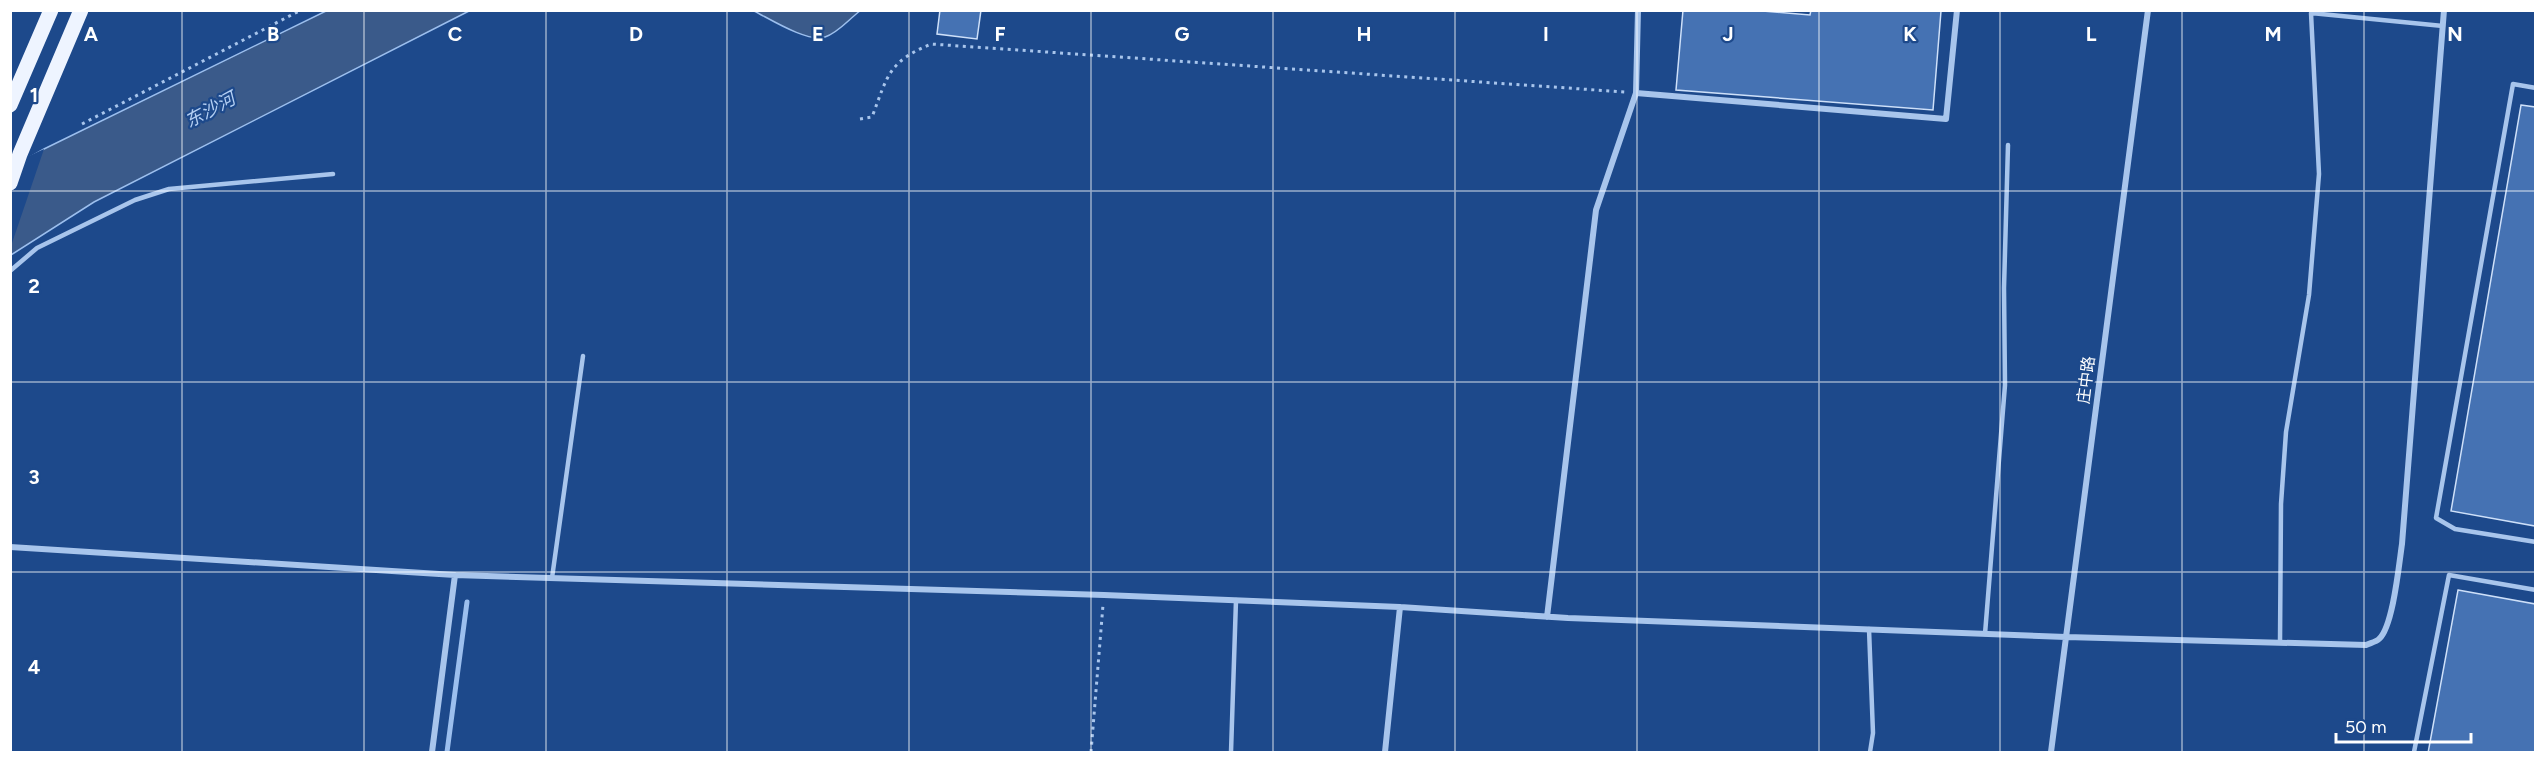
<svg xmlns="http://www.w3.org/2000/svg" width="2546" height="763" font-family="Figtree,'Noto Sans SC',sans-serif">
<style>
.water{fill:#3a5a8a;stroke:#9cbfee;stroke-width:1.5}
.pier{fill:#1d498b}
.lines{fill:none;stroke-linecap:round;stroke-linejoin:round}
.stream{stroke:#9cbfee;stroke-width:5}
.building{fill:#4572b3;stroke:#cee0f9;stroke-width:1.5}
.path{stroke:#a8c5ec;stroke-width:3;stroke-dasharray:3 4.5;stroke-linecap:butt}
.service{stroke:#a8c5ec;stroke-width:4.5}
.minor{stroke:#a8c5ec;stroke-width:6}
.primary{stroke:#eef4ff;stroke-width:15}
.grid{fill:none;stroke:#fff;stroke-width:1.5;stroke-opacity:0.55}
.labels{text-anchor:middle;dominant-baseline:central;stroke-width:4.5;stroke-linejoin:round;paint-order:stroke}
.street-label{font-size:16px;fill:#fff;stroke:#1d498b}
.water-label{font-size:18px;font-style:italic;fill:#b4cff3;stroke:#1d498b}
.grid-label{font-size:20px;text-anchor:middle;font-weight:bold;fill:#fff;stroke:#1d498b;stroke-width:4.5;stroke-linejoin:round;paint-order:stroke}
</style>
<rect width="100%" height="100%" fill="#1d498b"/>
<path class="water" d="M326,11H469L94,202L11,255V168L44,149Z
M754,11H860C849,19 838,33 825,37C808,43 770,19 754,11Z"/>
<path class="pier" d="M44,149L11,246L10,165Z"/>
<g class="lines">
<path class="stream" d="M447,752L467,602"/>
</g>
<path class="building" d="M940,10H981L977,39L937,34Z
M1683,10H1751L1810,15L1811,10L1941,11L1933,110L1676,90Z
M2521,105L2535,107V526L2451,511Z
M2458,590L2535,604V753H2428Z"/>
<g class="lines">
<path class="path" d="M860,119L872,117C888,75 888,62 931,44L1625,92
M82,124L301,10
M1091,752L1103,605"/>
<path class="service" d="M2536,88L2513,84L2436,518L2455,529L2536,542
M10,271L37,248L135,200L169,189L333,174
M552,578L583,356
M1869,629L1873,733L1870,752
M1985,634L2005,385L2004,288L2008,145
M2280,642L2281,504L2286,432L2309,295L2319,174L2311,13L2443,26
M1231,752L1236,600
M2414,752L2449,575L2536,590"/>
<path class="minor" d="M1636,93L1946,119L1957,10
M10,547L455,575
M1547,617L1596,210L1636,93L1638,10
M432,752L455,575L1104,595L1400,607L1568,618L2066,637L2366,645C2370,643 2376,642 2379,639C2393,627 2399,564 2402,544L2444,10
M1385,752L1400,607
M2051,752L2148,10"/>
<path class="primary" d="M10,105L51,10
M10,183L20,154L81,10"/>
</g>
<path class="grid" d="M182,10V752M364,10V752M546,10V752M727,10V752M909,10V752M1091,10V752M1273,10V752M1455,10V752M1637,10V752M1819,10V752M2000,10V752M2182,10V752M2364,10V752M10,191H2536M10,382H2536M10,572H2536"/>
<g class="labels">
<g class="street-label">
<text transform="translate(2086 380) rotate(-83)">庄中路</text>
</g>
<g class="water-label">
<text transform="translate(210 110) rotate(-28)">东沙河</text>
</g>
</g>
<g class="grid-label">
<text x="91" y="41">A</text>
<text x="273" y="41">B</text>
<text x="455" y="41">C</text>
<text x="636" y="41">D</text>
<text x="818" y="41">E</text>
<text x="1000" y="41">F</text>
<text x="1182" y="41">G</text>
<text x="1364" y="41">H</text>
<text x="1546" y="41">I</text>
<text x="1728" y="41">J</text>
<text x="1910" y="41">K</text>
<text x="2091" y="41">L</text>
<text x="2273" y="41">M</text>
<text x="2455" y="41">N</text>
<text x="34" y="102">1</text>
<text x="34" y="293">2</text>
<text x="34" y="484">3</text>
<text x="34" y="674">4</text>
</g>
<rect width="2546" height="763" fill="none" stroke="#ffffff" stroke-width="24"/>
<path d="M2336 733v9h135v-9" fill="none" stroke="#ffffff" stroke-width="3"/>
<text x="2345" y="733" font-size="18" fill="#ffffff" stroke="#1d498b" stroke-width="4.5" paint-order="stroke">50 m</text>
</svg>
